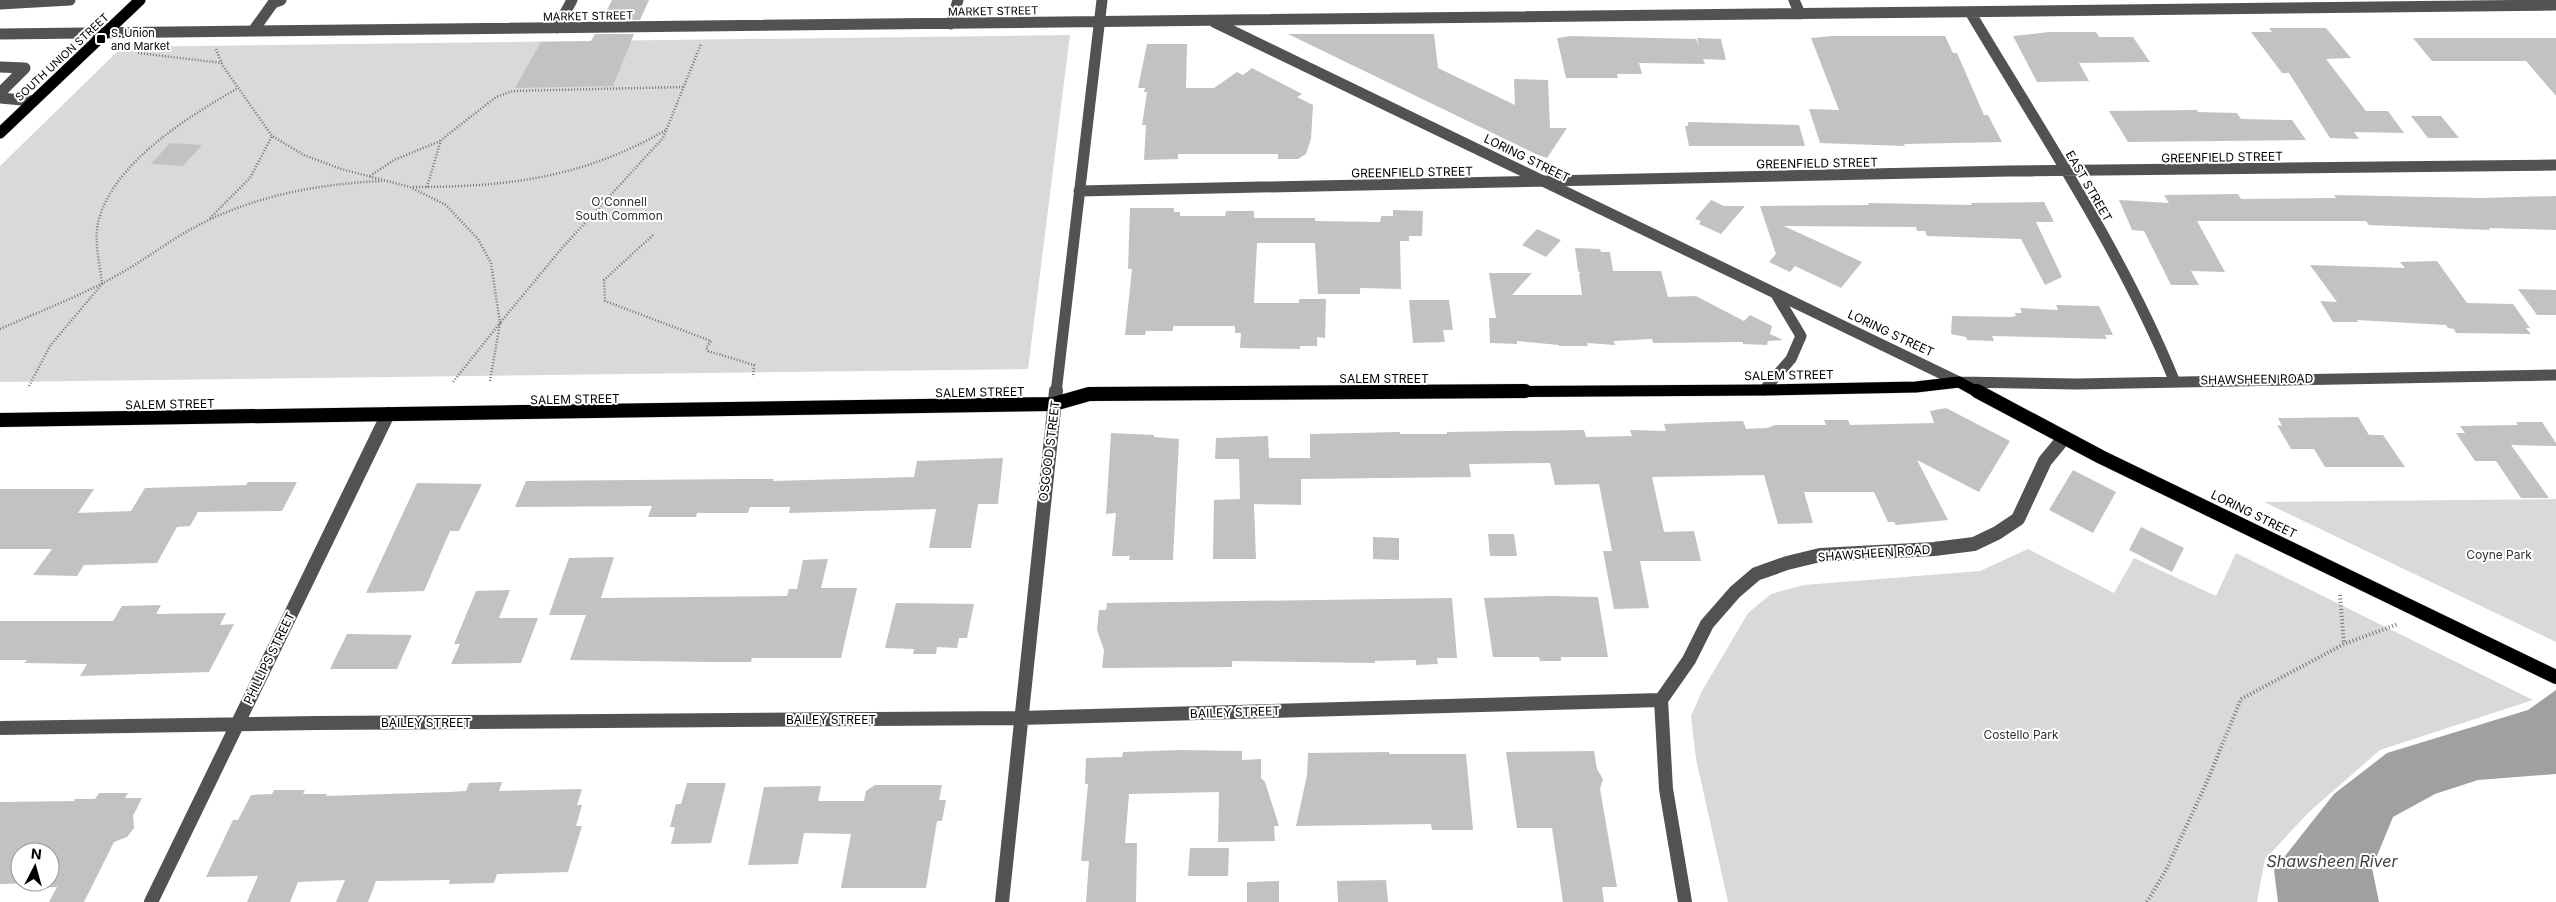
<svg xmlns="http://www.w3.org/2000/svg" width="2556" height="902" font-family="Inter,sans-serif">
<style>
.green{fill:#d9d9d9}
.water{fill:#a0a0a0}
.building{fill:#c2c2c2;fill-rule:evenodd}
.lines{fill:none;stroke-linecap:round;stroke-linejoin:round}
.major-far1-casing{stroke:#dbdbdb;stroke-width:12}
.major-casing{stroke:#dbdbdb;stroke-width:15}
.path-far1{stroke:#747474;stroke-width:2.5;stroke-dasharray:1 2;stroke-linecap:butt}
.path{stroke:#747474;stroke-width:4;stroke-dasharray:1 2.5;stroke-linecap:butt}
.minor-far1{stroke:#525252;stroke-width:11}
.minor{stroke:#525252;stroke-width:14}
.major-far1{stroke:#000;stroke-width:11}
.major{stroke:#000;stroke-width:14}
.poi-dot{fill:#000;stroke:#fff;stroke-width:2}
.labels{text-anchor:middle;dominant-baseline:central;stroke-width:4;stroke-linejoin:round;paint-order:stroke}
.far-street-label{font-size:11px;fill:#000;stroke:#fff}
.far-poi-label{font-size:11px;fill:#000;stroke:#fff;text-anchor:start}
.street-label{font-size:12px;fill:#000;stroke:#fff}
.park-label{font-size:12px;fill:#303030;stroke:#fff}
.near-water-label{font-size:16px;font-style:italic;fill:#414141;stroke:#fff}
</style>
<rect width="100%" height="100%" fill="#fff"/>
<path class="green" d="M1070,35L1028,369L0,382V166L122,47Z
M2556,499V642L2264,502Z
M2028,549L2114,593L2134,558L2216,596L2236,553L2533,700L2380,750L2309,812L2265,859L2257,902H1728L1696,759L1691,716L1702,691L1748,613L1771,594L1804,585L1980,571Z"/>
<path class="water" d="M2556,690V774L2478,780L2435,794L2393,817L2372,868L2379,902H2278L2274,870L2334,794L2387,753L2528,710Z"/>
<path class="building" d="M612,0H649L640,20H602Z
M2269,28H2326L2351,58L2326,59L2366,111H2388L2404,133L2354,132L2359,139L2330,138L2289,73H2282L2251,32H2272Z
M2049,32H2096L2099,37H2133L2150,62L2079,63L2089,81L2037,82L2013,36Z
M595,34H634L613,86L515,88L541,42L591,41Z
M1288,34H1434L1438,68L1515,105L1514,79L1548,80L1550,128H1567L1547,158L1538,155Z
M1571,36L1696,39L1699,46L1697,38L1721,39L1726,60L1703,59L1705,64L1639,63L1642,74H1617L1618,78H1566L1557,38Z
M1832,36H1945L1953,53H1957L1984,115H1988L2002,142L1904,144L1905,146L1820,143L1809,109L1839,110L1811,38Z
M2413,38H2556V96L2526,61H2432Z
M1147,44H1187L1186,88H1214L1237,72L1243,75L1252,68L1302,94L1297,97L1313,105L1311,139L1306,154L1298,159H1278V154H1178V159L1144,160L1146,125H1142L1147,92H1144L1145,88H1138Z
M2197,110L2198,112L2237,113L2241,119L2292,120L2306,140L2128,142L2109,111Z
M2411,116H2441L2459,138H2428Z
M1688,122L1799,125L1805,146H1689L1685,126H1688Z
M170,143L202,145L183,166L151,164Z
M2238,194L2241,199L2336,198L2334,195L2481,198L2556,196V230L2489,228L2490,230L2369,225L2366,221H2197L2225,272L2191,271L2199,285H2171L2144,231L2132,230L2119,200L2169,203L2164,195Z
M1711,200L1724,206H1745L1721,234L1699,224L1701,221L1695,219Z
M2044,202L2054,222H2036L2062,277L2045,285L2021,239L1927,236L1925,231H1917L1916,227L1784,226L1862,262L1841,288L1795,266L1790,272L1769,262L1776,254L1760,206L1869,205L1868,203L1972,205L1971,203Z
M1130,208H1174V212H1180V216H1225L1226,211H1254V218H1315V221L1380,222L1381,216H1393V210L1423,211L1422,236H1409V241H1400L1401,289L1360,288V294H1318L1315,243H1257L1254,303H1299V299H1326L1325,338L1317,337V346H1300V349L1240,348L1241,333H1235V326H1173V331H1146L1145,335H1125L1132,269H1128Z
M1537,229L1561,240L1546,257L1522,245Z
M1575,248L1600,249L1601,252H1610L1613,271H1661L1668,297L1696,296L1744,321L1750,315L1772,326L1770,334L1783,340L1768,341L1767,345L1743,344V342L1653,343L1652,339L1614,341L1615,345L1587,343L1588,346H1559V345L1517,341V344L1490,343L1489,318H1496L1489,273H1532L1512,295H1582L1579,273H1581L1578,271Z
M2437,261L2467,303L2513,304L2530,328H2526L2531,334L2456,333L2454,329L2448,328L2446,325L2357,320L2358,322H2333L2320,301L2337,302L2310,265L2405,268L2400,262Z
M2518,289L2556,290V315H2537Z
M1409,300H1449L1453,330H1443L1445,342L1413,343Z
M2056,305L2099,306L2113,335H2105L2107,339L1992,336L1994,341L1967,340L1966,337L1951,334L1952,316L2010,317L2016,316L2015,313H2022L2020,308L2058,310Z
M1946,408L2010,441L1979,492L1917,460L1948,520L1896,525L1894,522H1888L1874,492H1804L1813,523L1778,524L1764,475L1652,477L1664,532L1694,531L1701,561H1640L1649,608L1614,609L1603,551H1612L1599,484L1555,485L1550,463L1469,464L1471,477L1301,479V505L1254,504L1256,559H1213L1214,500L1240,499L1239,459H1215L1216,438L1268,436L1269,458H1310V434L1400,432V434H1447V432L1584,430L1586,437L1632,436L1630,430L1666,431L1664,424L1713,422L1743,421L1746,429L1767,428L1775,425H1826L1824,420H1848L1850,425L1934,423L1930,411Z
M2358,417L2369,435H2383L2405,467H2325L2314,449H2291L2277,425L2282,426L2278,418Z
M2516,422H2542L2556,443V446L2511,445L2549,498H2521L2496,461H2475L2456,433H2465L2460,426L2518,425Z
M1111,433L1154,435V437L1179,439L1173,560H1129L1130,556H1112L1116,513L1106,514Z
M1003,458L998,504H978L971,548H929L936,509L789,513L790,507H750L748,513H697L696,517H648L652,506L515,507L526,481L742,479H774L773,481L914,477L917,461Z
M2073,470L2116,492L2093,533L2049,510Z
M248,482H297L282,511L198,512L190,526L177,527L157,563L84,565L77,576L33,575L52,549H0V489H94L78,513L131,511L145,488L246,485Z
M417,483L482,484L459,531H450L424,591L366,593Z
M2141,527L2184,548L2172,572L2129,550Z
M1488,534H1514L1517,556H1490Z
M1373,537L1399,538V560L1373,559Z
M614,557L601,598L787,596L789,589H797L803,560L828,559L821,588H857L841,658H752L751,662H710L570,660L586,615H549L569,558Z
M510,590L499,618H538L521,663L451,664L460,644H454L476,591Z
M1551,596L1598,597L1608,657H1561V661H1540L1539,657H1493L1484,598Z
M1452,598L1457,658H1437L1438,664L1416,665V660L1375,661V663L1232,661V667L1102,668L1104,650L1097,630L1099,610H1106L1107,603Z
M896,603L974,604L967,638H959L957,648L937,647L936,654H913L914,649L885,648Z
M161,605L156,614L226,613L220,625L234,624L209,672L80,676L87,664L24,663L27,660H0V621H113L122,606Z
M347,634L412,635L397,669H330Z
M1180,750L1242,751V760L1261,759V778L1265,782L1279,826H1274L1275,841L1218,842L1219,792L1129,794L1125,843H1137L1136,902H1086L1089,861H1081L1088,784H1085L1086,758L1122,757L1123,752Z
M1594,751L1597,769L1603,779L1600,789L1617,887H1602L1604,902H1563L1552,828H1517L1506,752Z
M1389,752V754H1466L1473,830H1432L1431,824L1296,826L1307,775L1308,753Z
M502,782L499,791L582,789L577,805H582L576,826H582L568,872L497,874L494,883L449,884L450,880L376,881L368,902H336L345,880L298,882L290,902H247L258,876L206,877L233,820H238L251,795L272,794L274,790H305L303,794H327L326,796L449,792L466,791L469,783Z
M687,783H726L711,843L671,844L675,827H670L676,804H681Z
M875,785H942L939,800H946L942,821H937L926,888H841L851,834L804,833L798,864L748,865L764,787L821,786L818,801H864L866,791Z
M99,793H128L125,798H142L133,816L134,828L127,837L114,842L84,902H49L57,887L35,888L37,883L0,884V802L74,801L75,799H95ZM20,852H50V882H20Z
M1190,848H1229L1228,876H1188Z
M1386,880L1388,902H1338L1337,881Z
M1279,881V902H1247V882Z"/>
<g class="lines">
<g class="major-far1-casing">
<path id="major-far1" d="M0,133L140,0
M1314,393L1764,390L1916,387L1959,382L1979,393"/>
</g>
<g class="major-casing">
<path id="major" d="M1977,391L2101,457L2556,677
M0,420L1054,404L1089,394L1525,391"/>
</g>
<path class="path-far1" d="M216,49L223,66L272,136L304,155L341,169L410,187L446,205L478,239L491,263L500,323L453,382
M138,53L222,63
M370,176L394,160L440,141
M413,187C507,187 583,178 666,130
M427,187L441,140L496,97L513,91L683,87
M210,218L250,178L272,136
M653,235L604,280L605,301L711,341L706,348L708,351L754,365L753,377
M0,329C38,312 78,297 114,277C142,262 167,242 195,227C253,196 317,184 382,181
M490,381L500,323L562,248L663,138L701,44
M29,386L50,346L102,284C100,265 94,242 98,223C112,163 188,117 238,88"/>
<path class="path" d="M2340,595L2344,644
M2147,902L2165,872L2206,784L2241,699L2344,644L2398,624"/>
<path class="minor-far1" d="M1794,0L1800,14
M0,4L70,0
M1970,12C2041,131 2122,252 2174,380
M1214,22L1959,382L2077,384L2556,375
M951,24L958,0
M557,28L572,0
M253,31L273,3L281,0
M0,34L2556,5
M0,67L25,68
M0,93L25,68
M0,98L33,101
M1079,191L2008,171L2556,165
M1764,390L1791,359L1801,336L1777,296
M1056,393L1102,0"/>
<path class="minor" d="M0,728L317,723L1020,718L1661,700
M151,902L388,414
M1002,902L1056,391
M1685,902L1666,789L1661,700L1689,660L1707,624L1735,592L1756,574L1787,563L1820,555L1934,549L1974,544L1997,533L2018,519L2045,461L2064,438"/>
<use href="#major-far1" class="major-far1"/>
<use href="#major" class="major"/>
</g>
<rect class="poi-dot" x="96" y="34" width="10" height="10" rx="2.5"/>
<g class="labels">
<g class="far-street-label">
<text transform="translate(993 11) rotate(-1)">MARKET STREET</text>
<text transform="translate(588 16) rotate(-1)">MARKET STREET</text>
<text transform="translate(62 57) rotate(-43)">SOUTH UNION STREET</text>
</g>
<g class="far-poi-label">
<text x="111" y="33">S. Union<tspan x="111" dy="13">and Market</tspan></text>
</g>
<g class="street-label">
<text transform="translate(2222 157) rotate(-1)">GREENFIELD STREET</text>
<text transform="translate(1527 158) rotate(26)">LORING STREET</text>
<text transform="translate(1817 163) rotate(-1)">GREENFIELD STREET</text>
<text transform="translate(1412 172) rotate(-1)">GREENFIELD STREET</text>
<text transform="translate(2089 186) rotate(60)">EAST STREET</text>
<text transform="translate(1891 333) rotate(25)">LORING STREET</text>
<text transform="translate(1789 375) rotate(-1)">SALEM STREET</text>
<text x="1384" y="378">SALEM STREET</text>
<text transform="translate(2257 379) rotate(-1)">SHAWSHEEN ROAD</text>
<text transform="translate(980 392) rotate(-1)">SALEM STREET</text>
<text transform="translate(575 399) rotate(-1)">SALEM STREET</text>
<text transform="translate(170 404) rotate(-1)">SALEM STREET</text>
<text transform="translate(1049 451) rotate(-83)">OSGOOD STREET</text>
<text transform="translate(2254 514) rotate(26)">LORING STREET</text>
<text transform="translate(1874 553) rotate(-4)">SHAWSHEEN ROAD</text>
<text transform="translate(269 658) rotate(-64)">PHILLIPS STREET</text>
<text transform="translate(1235 712) rotate(-2)">BAILEY STREET</text>
<text x="831" y="719">BAILEY STREET</text>
<text x="426" y="722">BAILEY STREET</text>
</g>
<g class="park-label">
<text x="619" y="201">O'Connell<tspan x="619" dy="14">South Common</tspan></text>
<text x="2499" y="554">Coyne Park</text>
<text x="2021" y="734">Costello Park</text>
</g>
<g class="near-water-label">
<text x="2332" y="861">Shawsheen River</text>
</g>
</g>
<g transform="translate(35 867) rotate(6)"><circle r="24" fill="#ffffff" stroke="#999999"/>
<path d="M0-4L9 19L0 12L-9 19Z" fill="#000000"/>
<text y="-8" font-size="14" font-weight="bold" text-anchor="middle" fill="#000000">N</text>
</g>
</svg>
